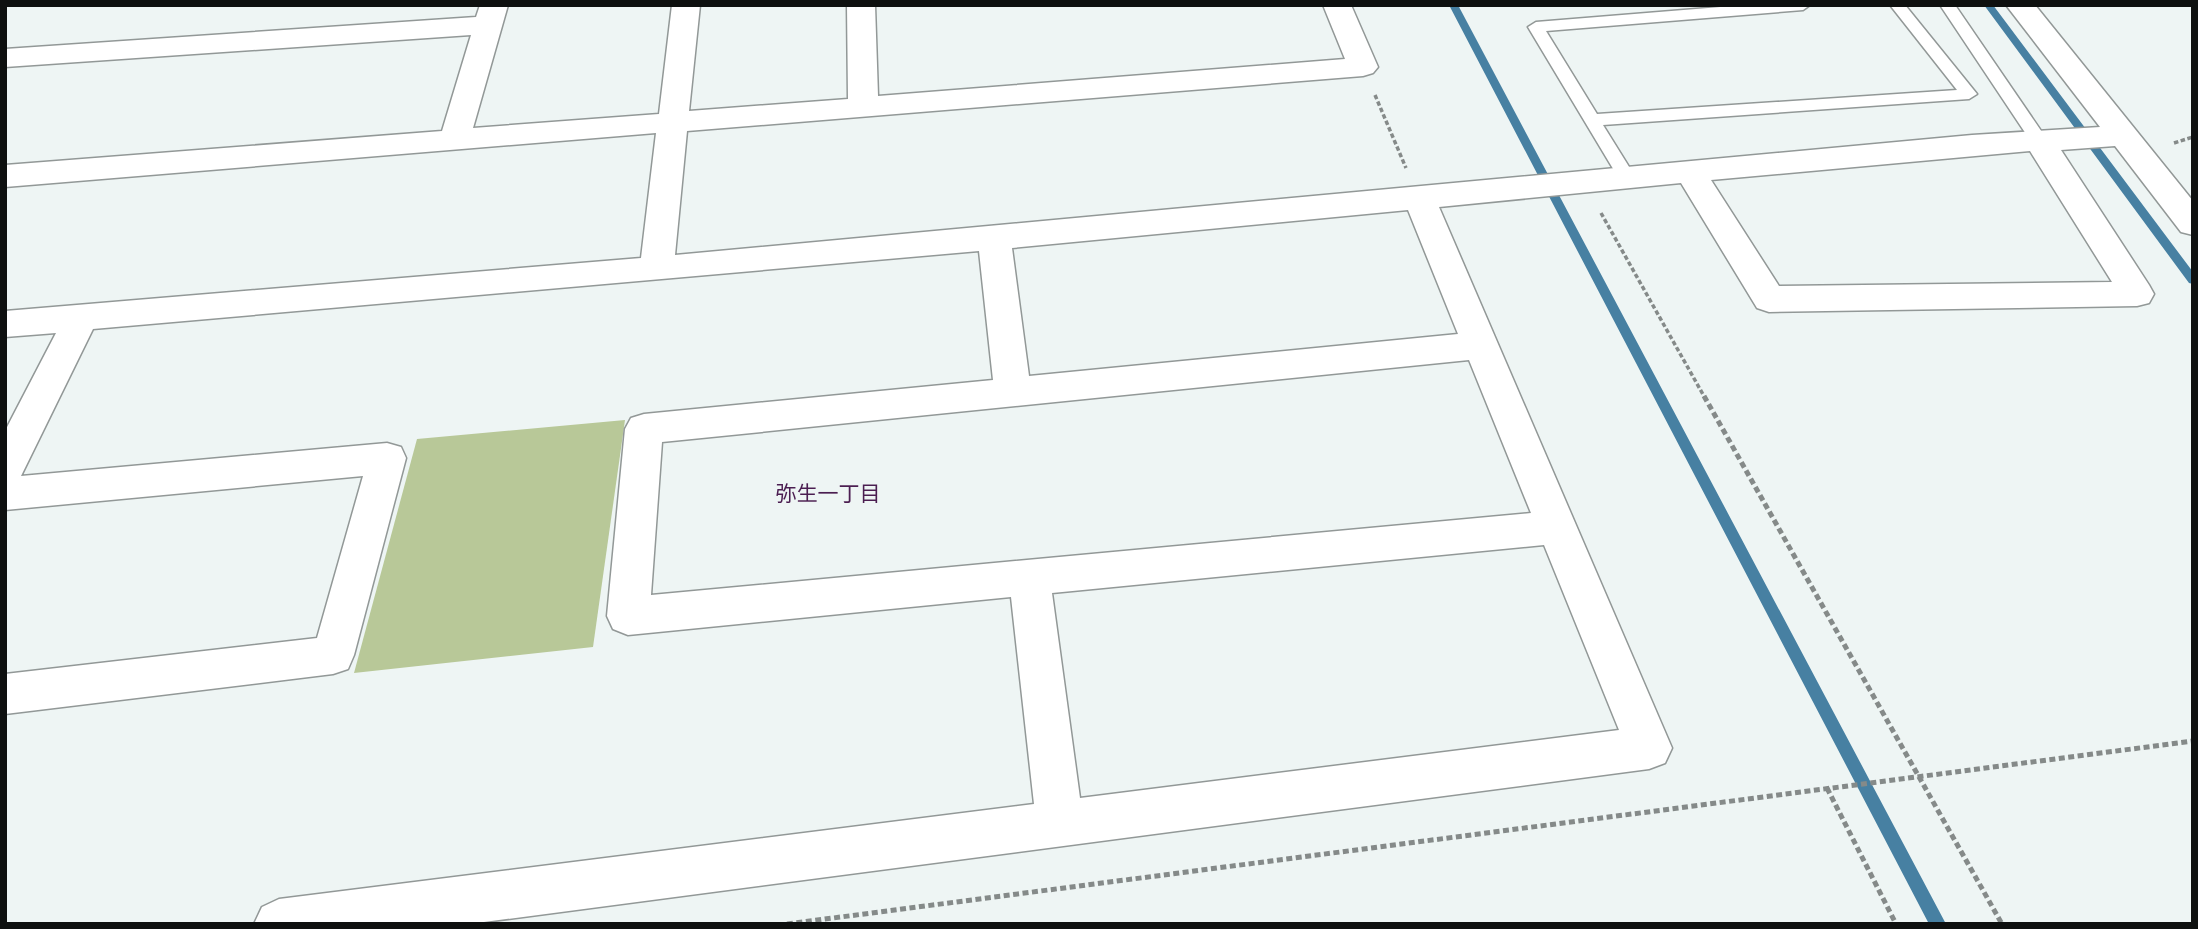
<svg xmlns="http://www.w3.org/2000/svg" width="2198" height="929" font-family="'DM Sans','Noto Sans JP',sans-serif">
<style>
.green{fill:#b8c898}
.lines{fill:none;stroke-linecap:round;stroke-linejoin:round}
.stream{fill:#4780a2;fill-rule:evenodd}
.service-casing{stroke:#929897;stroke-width:3}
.minor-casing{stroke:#929897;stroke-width:3}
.path-far1{stroke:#858a89;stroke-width:3.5;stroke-dasharray:4.5 2.5;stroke-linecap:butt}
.path{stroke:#858a89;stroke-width:5;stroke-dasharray:6 3.5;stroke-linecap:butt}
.service{fill:#fff;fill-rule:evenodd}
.minor{fill:#fff;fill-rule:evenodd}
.labels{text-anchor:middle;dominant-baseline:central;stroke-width:5;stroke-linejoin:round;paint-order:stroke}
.neighbourhood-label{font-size:21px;fill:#4b1e51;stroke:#eef5f4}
</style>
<rect width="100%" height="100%" fill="#eef5f4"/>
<path class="green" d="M625,420L593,647L354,673L417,439Z"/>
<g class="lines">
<path class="stream" d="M1449,5H1458L1946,924H1929Z
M1984,5H1993L2193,272V284L2189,283Z"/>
<g class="service-casing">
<path id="service" d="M1745,5H1810L1803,10L1546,31L1597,114L1957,90L1890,5H1905L1977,94L1969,99L1603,125L1636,178L1627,184L1621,182L1528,27L1536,22Z
M1940,5H1955L2046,138L2048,142L2046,146H2034Z"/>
</g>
<g class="minor-casing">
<path id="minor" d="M480,5H508L473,128L659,114L672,5H700L689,111L848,99L847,5H875L878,96L1345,59L1323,5H1351L1378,67L1373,73L1363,76L687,131L675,255L1972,135L2100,127L2006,5H2035L2193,201V235L2181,232L2115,146L2061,150L2149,285L2154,294L2149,303L2137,306L1769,312L1757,308L1681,183L1439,207L1672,748L1665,763L1649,769L469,924H254L262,907L279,899L1034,804L1011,597L628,635L613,629L607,616L625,429L631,418L644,414L993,380L979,251L93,329L21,476L387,443L401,447L406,458L354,655L348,669L333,674L5,714V674L317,638L363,476L5,510V431L56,333L5,337V311L641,258L656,133L5,187V165L442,131L471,35L5,67V49L476,17ZM2030,151L2112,282L1779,286L1711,180ZM1408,210L1458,334L1029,376L1012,248ZM1469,360L1531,513L651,595L662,442ZM1544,545L1619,730L1080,798L1052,593Z"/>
</g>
<path class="path-far1" d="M1375,95L1406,168
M2174,143L2193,137
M1601,213L1705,398"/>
<path class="path" d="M1704,396L2002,924
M1827,788L1896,924
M787,924L2193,741"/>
<use href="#service" class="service"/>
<use href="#minor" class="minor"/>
</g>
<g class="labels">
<g class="neighbourhood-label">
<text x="828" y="494">弥生一丁目</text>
</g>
</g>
<rect width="2198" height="929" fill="none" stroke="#0e100f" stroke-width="14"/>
</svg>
